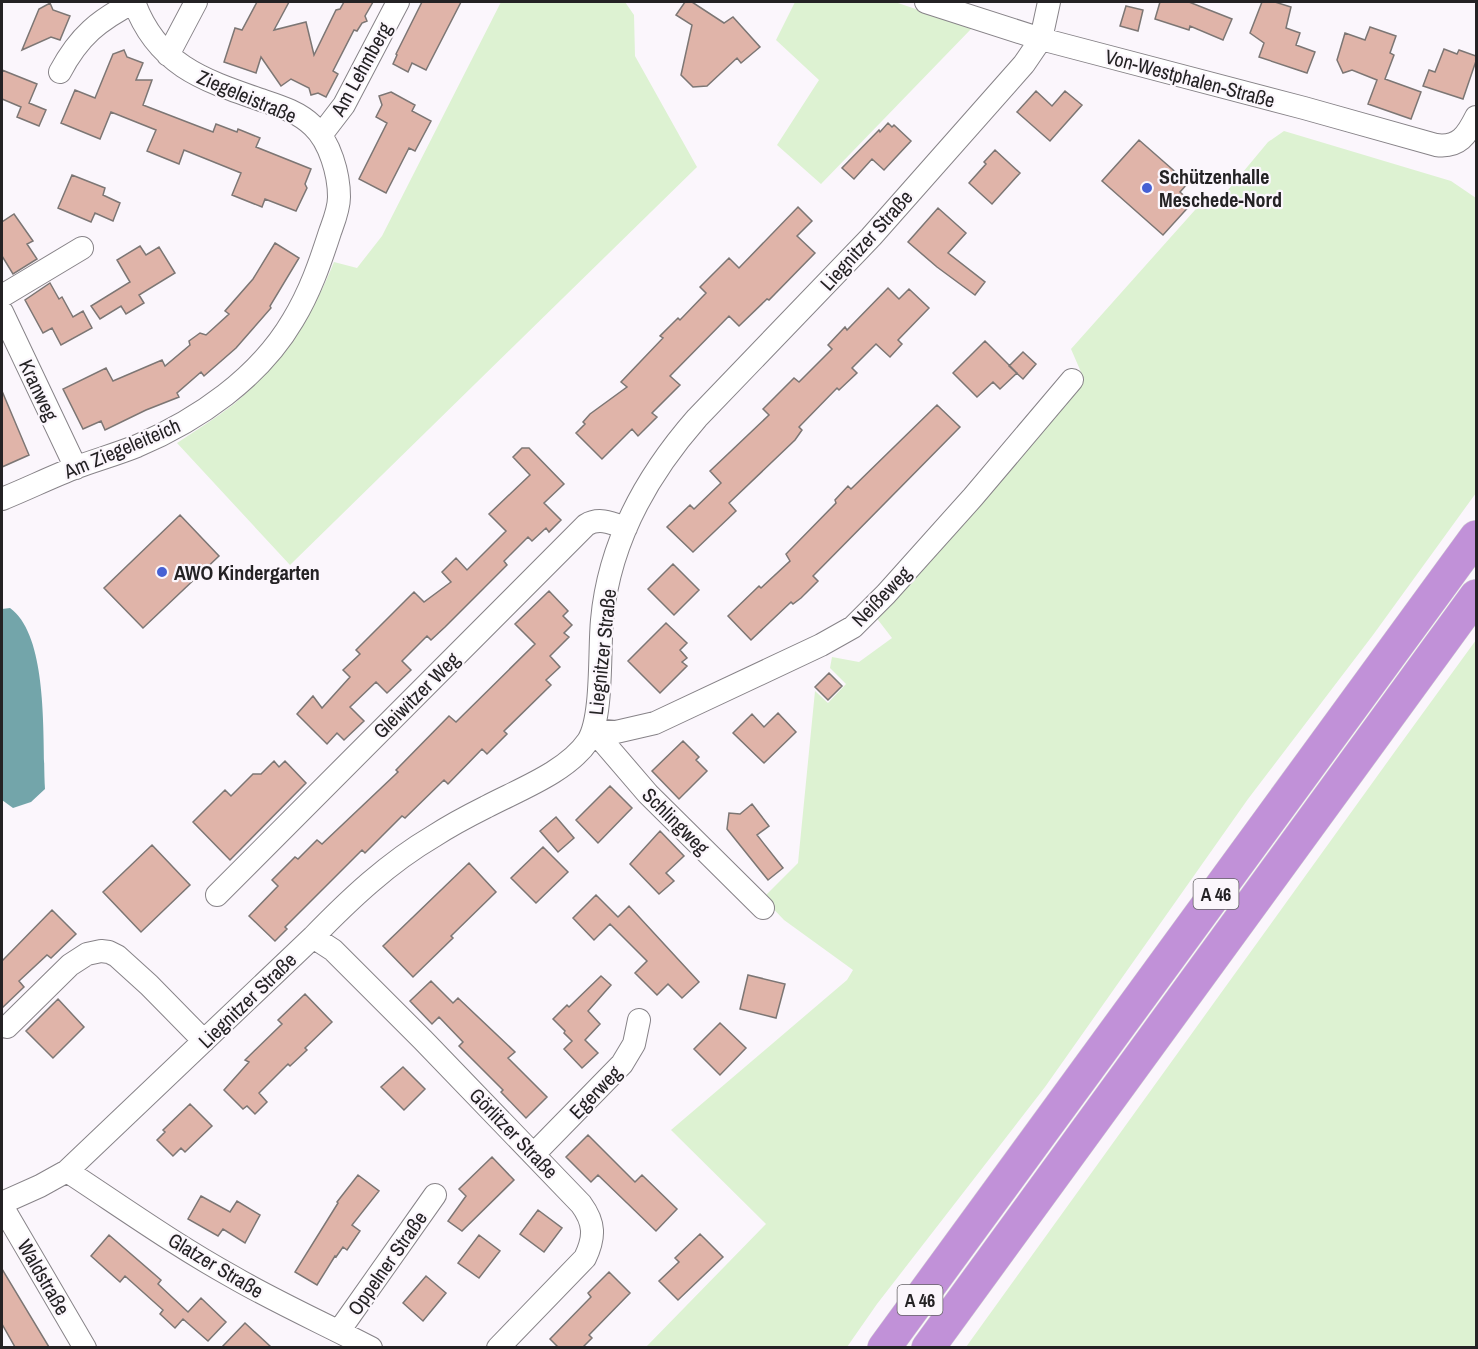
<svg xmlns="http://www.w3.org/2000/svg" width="1478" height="1349" font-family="'Archivo Narrow',sans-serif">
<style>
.green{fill:#ddf2d2}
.water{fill:#73a5aa}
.building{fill:#e0b4a9;stroke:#7c7674;stroke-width:1.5}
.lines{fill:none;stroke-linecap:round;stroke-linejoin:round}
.minor-casing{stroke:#878388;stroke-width:24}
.motorway-casing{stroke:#d3d3d3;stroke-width:34}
.minor{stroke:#fff;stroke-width:22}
.motorway{stroke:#c191d8;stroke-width:33}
.poi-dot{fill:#4660d3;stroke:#fbf6fc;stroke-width:2}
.labels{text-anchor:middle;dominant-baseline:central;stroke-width:4.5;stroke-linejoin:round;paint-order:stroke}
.shield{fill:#fbf6fc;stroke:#646265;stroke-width:1.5}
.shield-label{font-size:18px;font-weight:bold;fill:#242224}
.street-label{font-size:20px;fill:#242224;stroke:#fbf6fc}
.poi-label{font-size:20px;font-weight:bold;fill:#242224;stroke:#fbf6fc;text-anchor:start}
</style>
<rect width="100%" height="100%" fill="#fbf6fc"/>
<path class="green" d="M501,2H625L634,15L635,56L697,167L290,565L177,443C196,430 216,418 234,404C280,365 312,317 334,262L357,268L382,236Z
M795,2H895L972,28L821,184L777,145L819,80L776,40Z
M1284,131L1451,181L1476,198V493L1373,635L1248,799L1045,1087L877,1304L847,1347L645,1348L766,1224L671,1130L847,980L853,970L784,920L763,898L798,863L815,691L828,703L846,684L830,668L832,657L859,662L892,638L875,616L1084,379L1071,349L1203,201L1213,208L1268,142Z
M1476,640V1347H966L1396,750Z"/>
<path class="water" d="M10,608C50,637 42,743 45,789L31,802L13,808L2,800V609Z"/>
<path class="building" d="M257,2H289L274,30L306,22L314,55L336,10L340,9L344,2H373L365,16L367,21L362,23L357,31L354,30L333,71L338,74L326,97L318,93L311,95L309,88L291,79L281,86L261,57L256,73L224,62L235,28L242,30Z
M422,2H461L426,70L412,63L408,72L393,64L397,55L396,54Z
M685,2H692L724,23L733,17L760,47L741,63L737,58L707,86L693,87L681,75L692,25L676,15Z
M1160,2H1189L1232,19L1223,40L1190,26L1189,30L1155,19Z
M1262,2H1275L1291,7L1286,28L1300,33L1296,45L1315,52L1307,73L1259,57L1264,43L1250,33Z
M50,3L53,10L70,16L60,40L51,37L22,50L39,9Z
M1126,6L1143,10L1138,31L1120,26Z
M1370,27L1396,36L1390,53L1394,55L1385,79L1421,92L1411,119L1368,104L1377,80L1352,70L1343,73L1337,60L1345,33L1365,40Z
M1444,49L1457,54L1459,50L1476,56V61L1463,99L1423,86L1429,70L1435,72Z
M124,50L127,57L143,63L136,80H152L143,105L213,132L216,124L237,132L238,129L260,138L256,147L311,169L305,184L307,188L296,211L265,199L262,207L232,195L241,173L184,150L179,164L147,151L156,130L111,112L100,139L61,123L75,90L95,98L113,54Z
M2,70L37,84L29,103L46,110L39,126L17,117L21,107L2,99Z
M1036,91L1052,106L1065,91L1082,105L1050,141L1017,112Z
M391,92L415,105L412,111L431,121L415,151L409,148L386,193L359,179L387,123L376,117L382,105L379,96Z
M888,123L892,127L894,125L911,141L884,170L872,159L854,179L842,168L879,130L880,132Z
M1139,140L1188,183L1180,192L1192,203L1163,235L1102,181Z
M995,150L1020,173L992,204L969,183L986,164L984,162Z
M72,175L105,188L103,195L120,203L113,221L95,213L91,222L58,208Z
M798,207L812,221L797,236L815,253L769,300L767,299L739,326L729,316L670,376L680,385L652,413L657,417L638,436L632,429L602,459L576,433L585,424L583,422L590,414L627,387L621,382L663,338L660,336L678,318L680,320L706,293L700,287L729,258L739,268Z
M938,208L966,233L948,253L985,282L975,295L937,267L908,242Z
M14,214L33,241L27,244L37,259L13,274L2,256V222Z
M275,243L299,258L270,306L271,308L236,348L204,376L201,372L177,393L179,397L146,410L105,430L101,421L83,429L63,389L106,368L113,381L162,360L165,366L190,345L189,341L200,333L206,335L229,314L225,311L253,279Z
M140,246L146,255L159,247L175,273L139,295L144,303L126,314L121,306L100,319L91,306L130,282L117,260Z
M50,283L59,299L62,297L73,317L83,311L92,328L61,345L52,328L43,333L25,300Z
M888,288L899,299L909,289L929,308L898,340L902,344L890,357L876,344L852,368L857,373L839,390L837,388L799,427L802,430L795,440L729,503L736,511L693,552L667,527L690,505L694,509L721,483L710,471L769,415L763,409L794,378L799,382L832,349L828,345L845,327L847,330Z
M985,341L1017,373L1000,389L993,382L977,397L953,373Z
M1023,352L1036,364L1023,379L1009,366Z
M2,391L29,455L2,467Z
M937,405L960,427L813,576L818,581L801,598L793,604L791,602L751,640L728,616L759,586L761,588L790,561L786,554L836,503L835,500L848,486L851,489Z
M522,448H529L564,484L544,503L561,520L549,532L546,528L532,541L528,537L504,561L507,565L445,627L431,640L427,636L402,661L411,670L387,693L376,682L350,707L364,721L344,740L337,733L327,744L297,714L313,696L322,708L350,677L343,670L360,654L356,650L414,592L424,602L451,582L442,572L456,558L467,570L506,531L489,514L530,475L513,457Z
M180,515L219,556L143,628L104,588Z
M673,564L699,590L674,615L648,589Z
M549,591L568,611L563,616L572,625L564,633L569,637L550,656L560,667L546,680L551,685L504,731L507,734L487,754L482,749L448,784L444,780L405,818L402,816L365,853L362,850L285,927L287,929L275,941L249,916L278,886L272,880L295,857L298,859L317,840L322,844L398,772L396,770L449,716L456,722L535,644L515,624Z
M666,623L687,643L680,650L687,658L682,662L687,666L660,693L628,661Z
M829,673L842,686L828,700L815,687Z
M778,713L796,732L764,763L733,733L752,714L764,727Z
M683,741L699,757L696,760L707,771L679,799L652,771Z
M274,761L279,767L285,761L306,783L230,860L193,822L225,790L231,796L253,774H261Z
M610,786L632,808L598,843L576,820Z
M752,804L769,826L757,835L783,868L768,880L727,829L729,813L740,814Z
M556,817L574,838L558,852L540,831Z
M660,831L684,856L666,873L674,881L659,894L630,864Z
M152,845L190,885L141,932L103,892Z
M543,847L568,872L536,903L511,878Z
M469,863L496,892L451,936L453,938L413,977L383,946Z
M596,895L618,917L629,906L699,982L682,998L668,984L657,995L635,973L647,961L610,924L594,940L573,918Z
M52,910L76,934L51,958L47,955L19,981L24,987L2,1008V961Z
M748,975L785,984L776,1018L740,1009Z
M601,976L611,985L588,1011L600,1024L585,1040L598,1053L582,1068L564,1049L572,1041L564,1033L565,1031L553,1019L567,1005L569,1007Z
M431,981L453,1003L458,998L515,1052L508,1058L547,1097L526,1118L501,1092L503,1090L459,1046L463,1042L439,1017L432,1024L410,1001Z
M305,994L332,1022L305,1048L307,1050L290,1066L288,1064L259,1093L267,1102L255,1114L247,1106L243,1109L224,1090L249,1062L245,1060L282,1024L278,1020Z
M58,999L84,1027L53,1058L26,1031Z
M720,1023L746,1048L720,1075L694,1049Z
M403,1067L425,1089L404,1110L381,1087Z
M190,1104L212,1126L185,1152L181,1148L173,1156L157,1140L165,1132L163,1130Z
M588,1135L635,1182L642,1175L677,1209L656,1231L598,1175L591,1182L566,1157Z
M492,1157L514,1180L462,1231L448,1221L466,1196L459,1189Z
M358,1175L379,1191L352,1225L360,1231L347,1250L343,1247L336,1257L335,1256L317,1285L295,1272L338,1203L337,1202Z
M201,1196L230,1212L237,1201L260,1215L245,1243L223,1229L218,1236L188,1219Z
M538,1210L562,1228L544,1252L520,1234Z
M700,1234L723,1257L678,1300L659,1281L679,1262L675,1258Z
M109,1235L161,1280L158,1284L188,1312L201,1298L226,1322L208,1341L183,1319L175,1328L160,1314L163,1310L125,1276L120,1282L91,1256Z
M479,1235L500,1251L479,1278L458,1263Z
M2,1269L49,1347H15L2,1324Z
M609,1272L630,1293L589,1335L592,1338L583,1347H558L550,1339L591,1297L588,1293Z
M426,1276L446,1293L423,1321L403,1303Z
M245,1323L271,1347H222Z"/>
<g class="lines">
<g class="minor-casing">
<path id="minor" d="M926,2L1041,39L1304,108L1436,145C1459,148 1467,135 1476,117
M168,55L196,2
M60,72C79,36 99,20 134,2
M321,135L344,105L398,2
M2,296L82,248
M2,312L76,468
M2,499C27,489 51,477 77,467C96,460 117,454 137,446C198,420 259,378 293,320C310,292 320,263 330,232C334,221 339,209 339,197C339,174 330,142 313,126C299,112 279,106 261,100C203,80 157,65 134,2
M593,730L616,732L655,723L821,645L853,627L886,594L973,497L1072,380
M593,730L648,794L763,908
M217,895L586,525C599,517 612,523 626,528
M313,937L333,950L423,1040L581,1204C595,1223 595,1237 585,1258L498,1348
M7,1027L70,965L87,954L101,951L109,952L117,956L149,985L204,1041
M534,1154L622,1064L634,1044L639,1020
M67,1171C122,1207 175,1245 233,1277C278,1303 325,1324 371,1348
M2,1203L40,1186L67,1171L313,937C350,899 388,863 434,836C451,825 468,816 486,807C518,790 567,772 588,741C603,717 599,650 602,620C609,543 647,475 697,418L871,237L1024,64L1041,39L1049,2
M2,1206L85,1348
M339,1331L435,1195"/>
</g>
<g class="motorway-casing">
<path id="motorway" d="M884,1348L1476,537
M928,1348L1476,596"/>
</g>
<use href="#minor" class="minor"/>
<use href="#motorway" class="motorway"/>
</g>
<g class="poi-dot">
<circle cx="1147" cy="188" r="6"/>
<circle cx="162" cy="572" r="6"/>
</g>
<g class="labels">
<g class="shield">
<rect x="1193.5" y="879" width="45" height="30" rx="4.5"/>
<rect x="897.5" y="1285" width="45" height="30" rx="4.5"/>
</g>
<g class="shield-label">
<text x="1216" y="894">A 46</text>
<text x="920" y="1300">A 46</text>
</g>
<g class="street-label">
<text transform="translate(361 69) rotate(-61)">Am Lehmberg</text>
<text transform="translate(1190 78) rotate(15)">Von-Westphalen-Straße</text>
<text transform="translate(247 96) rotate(23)">Ziegeleistraße</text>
<text transform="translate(866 240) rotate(-48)">Liegnitzer Straße</text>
<text transform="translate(39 390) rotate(65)">Kranweg</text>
<text transform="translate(122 448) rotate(-23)">Am Ziegeleiteich</text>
<text transform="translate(881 596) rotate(-46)">Neißeweg</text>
<text transform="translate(602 652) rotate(-84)">Liegnitzer Straße</text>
<text transform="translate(416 695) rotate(-45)">Gleiwitzer Weg</text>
<text transform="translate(676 821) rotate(45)">Schlingweg</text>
<text transform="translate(247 1000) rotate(-44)">Liegnitzer Straße</text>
<text transform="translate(595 1092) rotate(-46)">Egerweg</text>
<text transform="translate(514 1133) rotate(46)">Görlitzer Straße</text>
<text transform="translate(387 1263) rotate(-55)">Oppelner Straße</text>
<text transform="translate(216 1265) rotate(31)">Glatzer Straße</text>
<text transform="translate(44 1277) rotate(60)">Waldstraße</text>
</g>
<g class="poi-label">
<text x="1159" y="176">Schützenhalle<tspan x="1159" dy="23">Meschede-Nord</tspan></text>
<text x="174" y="572">AWO Kindergarten</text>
</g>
</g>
<rect width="1478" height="1349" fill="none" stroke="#242224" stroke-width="6"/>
</svg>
